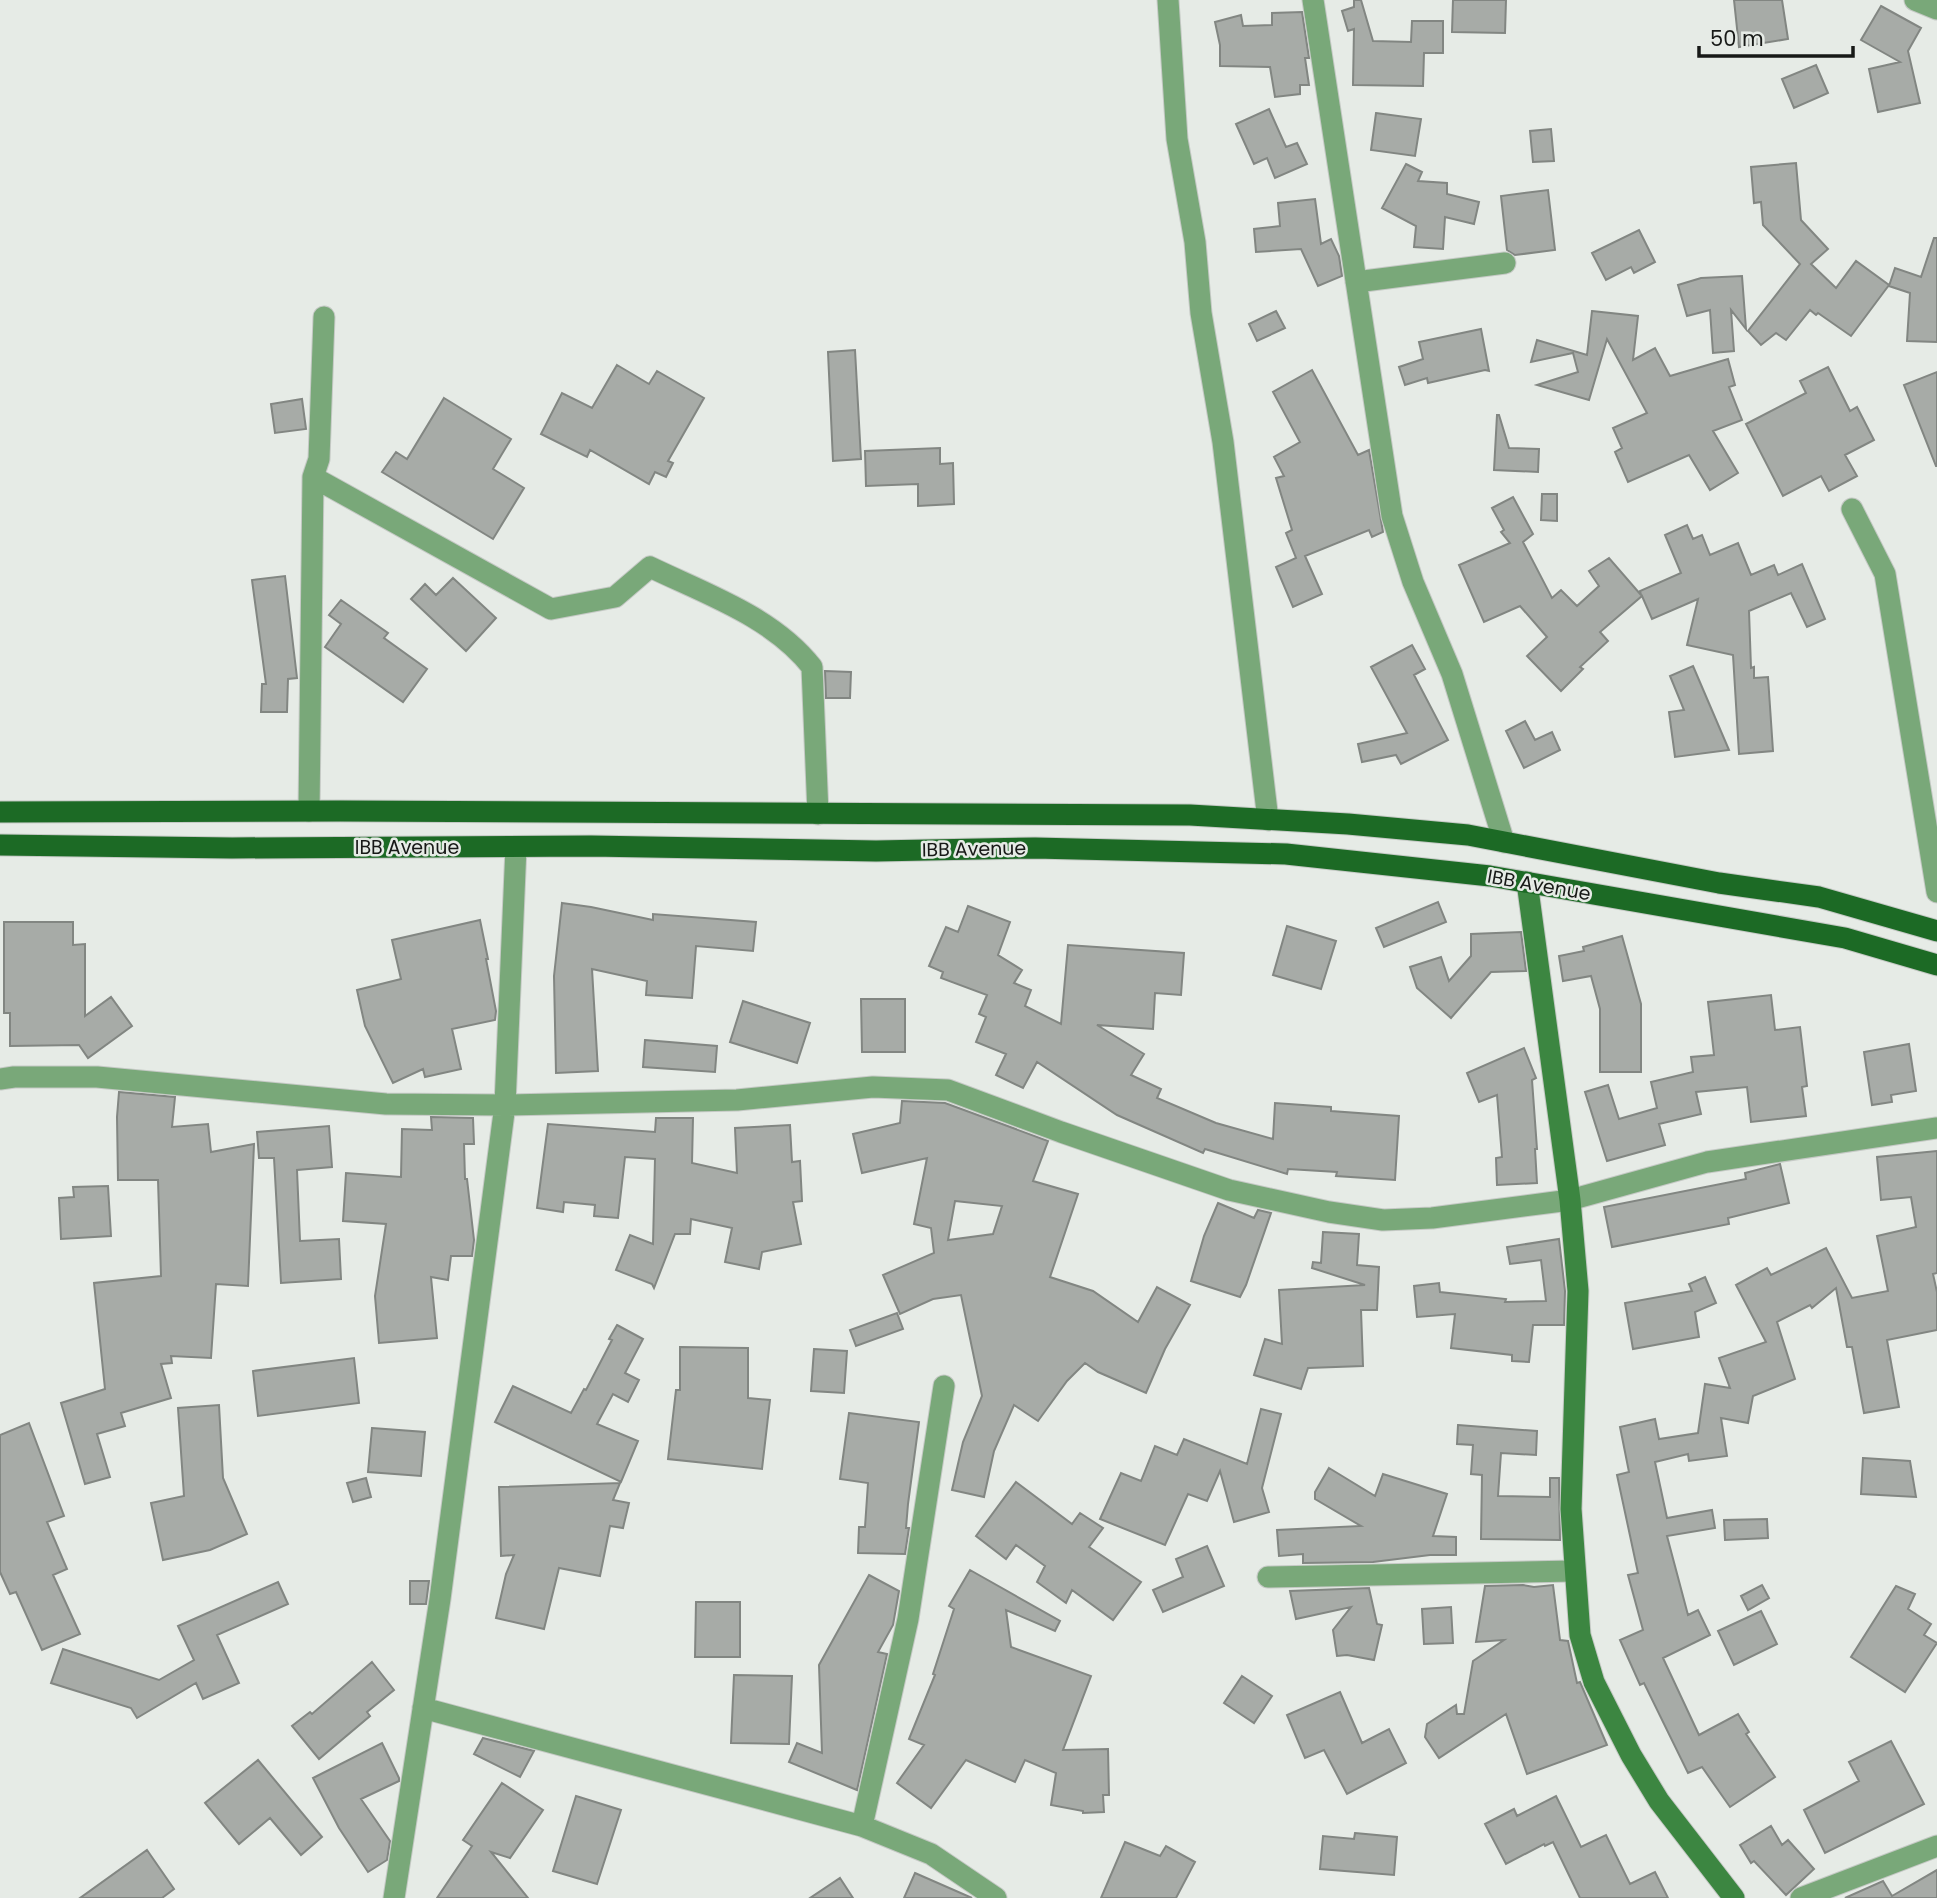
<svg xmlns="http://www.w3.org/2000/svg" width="1937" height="1898" font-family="Poppins,sans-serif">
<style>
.building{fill:#a7aba7;stroke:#828682;stroke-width:2;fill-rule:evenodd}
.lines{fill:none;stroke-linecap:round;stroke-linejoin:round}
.street-casing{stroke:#c5c9c5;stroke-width:23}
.secondary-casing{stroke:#c5c9c5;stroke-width:23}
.primary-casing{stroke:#c5c9c5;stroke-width:23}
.street{stroke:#79a879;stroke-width:21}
.secondary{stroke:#3c8641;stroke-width:21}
.primary{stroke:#1c6a25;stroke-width:21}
.labels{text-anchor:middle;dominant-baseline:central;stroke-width:5;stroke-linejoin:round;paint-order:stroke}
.street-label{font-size:19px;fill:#171917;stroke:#e6ebe6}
</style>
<rect width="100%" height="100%" fill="#e6ebe6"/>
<path class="building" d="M1354,0H1361L1373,41L1411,42L1412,21H1443V53H1424L1423,86L1353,85L1354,29L1348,31L1342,11L1354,7Z
M1453,0H1506L1505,33L1452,32Z
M1734,0H1782L1788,39L1739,47Z
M1881,6L1921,28L1908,51L1920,103L1878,112L1869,69L1900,62L1861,40Z
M1302,12L1309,58H1305L1309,85H1300V94L1275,97L1270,67L1220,66V45L1215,22L1241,15L1243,26L1272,25V13Z
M1816,65L1828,93L1794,108L1782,79Z
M1269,109L1286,147L1297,143L1307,164L1275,178L1267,158L1254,164L1236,124Z
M1376,113L1421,119L1415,156L1371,150Z
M1551,129L1554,161L1533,162L1530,131Z
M1796,163L1801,220L1828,249L1811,264L1836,288L1856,261L1889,285L1851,336L1818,313L1816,315L1810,310L1786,340L1776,333L1761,345L1748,331L1800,264L1763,225L1761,202L1754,203L1751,167Z
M1406,164L1422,172L1418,181L1447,183V194L1479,202L1474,224L1445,217L1443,249L1414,247L1416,226L1382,208Z
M1548,190L1555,250L1515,255L1507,250L1501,196Z
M1315,199L1321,244L1331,239L1339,256L1342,276L1318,286L1301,249L1256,252L1254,229L1280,226L1278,203Z
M1639,230L1655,262L1634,273L1631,267L1606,280L1592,253Z
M1934,238H1937V342L1907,341L1910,293L1889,286L1895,268L1921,277Z
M1742,276L1746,329L1731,310L1734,351L1713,353L1710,310L1687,316L1678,285L1701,278Z
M1276,311L1285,328L1257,341L1249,324Z
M1592,311L1638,316L1633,360L1655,348L1670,376L1728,359L1735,385L1729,387L1742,420L1713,431L1738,473L1710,490L1689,455L1628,482L1615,452L1622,448L1613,428L1647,413L1607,339L1589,400L1537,385L1578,372L1573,353L1531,362L1537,340L1587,355Z
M1481,329L1489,371L1485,370L1428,383L1427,378L1405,385L1399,367L1423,359L1419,342Z
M855,350L861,459L833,461L828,352Z
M617,365L649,384L657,371L704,398L668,461L673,463L666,477L655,472L649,484L590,450L587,457L541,434L562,393L592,408Z
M1828,367L1850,411L1857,407L1874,440L1845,455L1857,476L1829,491L1821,476L1783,496L1746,424L1806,393L1800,381Z
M1312,370L1358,455L1369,450L1383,532L1372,537L1369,530L1305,556L1322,594L1293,607L1276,567L1296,558L1286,533L1292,530L1276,478L1284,476L1274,457L1300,442L1273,392Z
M1937,372V466H1936L1904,385Z
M444,398L511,439L493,469L524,488L493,539L382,472L396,452L407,459Z
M302,399L306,429L275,433L271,404Z
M1497,415H1499L1509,448L1539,449L1538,472L1494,470Z
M940,448V464L953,463L954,504L918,506V484L866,486L865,451Z
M1542,494H1557V521L1541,520Z
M1513,497L1533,534L1523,542L1552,598L1561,590L1577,606L1599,586L1589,571L1609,558L1641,595L1640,591L1681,573L1665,535L1687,525L1693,539L1702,535L1710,555L1738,543L1751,575L1774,565L1778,575L1802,564L1825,619L1807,627L1791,593L1749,611L1751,668L1754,667V678L1768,677L1773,751L1739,754L1733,655L1687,645L1698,599L1652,619L1642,596L1600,632L1608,641L1580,667L1583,669L1561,691L1527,656L1547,637L1520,606L1484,622L1459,565L1510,543L1501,532L1504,530L1492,508Z
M285,576L297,678L288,679L287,712H261L262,684H266L252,580Z
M453,578L496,618L466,651L411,599L425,584L436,595Z
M341,600L388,633L384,638L427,669L403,702L325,647L341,624L329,615Z
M1412,645L1425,669L1414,675L1448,740L1401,764L1396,755L1362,762L1358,744L1407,733L1371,667Z
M1693,666L1729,750L1675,757L1669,712L1684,710L1670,676Z
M825,671L851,672L850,698H826Z
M1525,721L1535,740L1552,732L1560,750L1524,768L1506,731Z
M1438,902L1446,922L1384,947L1376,928Z
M562,903L591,907L653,920V914L756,922L753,951L696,946L692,998L646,995L647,981L592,969L598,1071L556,1073L554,976Z
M968,906L1010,922L998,955L1022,970L1014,983L1031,990L1025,1006L1061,1024L1068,945L1184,953L1181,995L1155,993L1153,1029L1097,1025L1144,1054L1131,1075L1161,1089L1157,1098L1216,1123L1273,1139L1275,1103L1331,1107V1111L1399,1116L1395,1180L1336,1176L1337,1172L1288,1169L1287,1174L1205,1149L1203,1153L1117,1115L1037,1062L1023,1088L996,1075L1006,1054L976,1042L986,1017L979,1014L987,995L941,978L943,972L929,966L946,927L958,932Z
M480,920L488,959H486L496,1011L495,1020L452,1029L461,1069L425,1077L423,1069L393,1083L365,1026L357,990L401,979L392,940Z
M4,922H73V945L85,944V1016L111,997L132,1026L88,1058L79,1045L10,1046V1013H4Z
M1287,926L1336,941L1321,989L1273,975Z
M1521,932L1526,971L1491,972L1451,1018L1417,988L1410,967L1441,957L1449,981L1471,956V934Z
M1622,936L1641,1004V1072H1600V1009L1591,976L1563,981L1559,956L1584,951L1583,947Z
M1771,995L1775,1030L1800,1027L1807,1086L1802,1087L1806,1116L1751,1122L1747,1087L1696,1092L1701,1114L1659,1124L1665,1145L1607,1161L1585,1092L1608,1085L1619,1119L1657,1108L1651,1082L1693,1072L1691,1057L1714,1055L1708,1002Z
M861,999H905V1052H862Z
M743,1001L810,1023L797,1063L730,1042Z
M645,1040L717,1046L715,1072L643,1067Z
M1909,1044L1916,1091L1891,1095L1892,1102L1872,1105L1864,1052Z
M1524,1048L1536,1078L1532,1080L1537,1149H1535L1537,1183L1497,1185L1496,1158L1502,1157L1497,1095L1479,1102L1467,1073Z
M119,1092L175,1097L172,1127L208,1124L211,1152L254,1144L248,1286L216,1284L211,1358L171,1356L172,1363L161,1364L171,1398L121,1413L125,1426L97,1434L110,1477L85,1484L61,1403L105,1389L94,1283L161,1276L158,1180H118L117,1117Z
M902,1101L945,1103L1048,1141L1033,1181L1078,1194L1050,1277L1093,1291L1138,1322L1157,1287L1190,1305L1165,1349L1146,1393L1098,1372L1085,1363L1067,1381L1038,1421L1014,1405L994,1451L984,1497L952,1490L963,1442L982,1396L961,1295L933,1299L900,1314L883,1275L934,1253L931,1228L914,1224L927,1158L862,1173L853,1134L900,1123ZM955,1201L1002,1206L993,1234L948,1240Z
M431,1117L473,1118L474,1144H464L465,1179H467L474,1240L472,1256H451L448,1280L431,1277L437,1338L379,1343L375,1296L386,1224L343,1221L346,1173L401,1177L402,1129L432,1130Z
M656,1118H693L692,1163L737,1173L735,1128L790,1125L792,1162L800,1161L802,1201L793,1202L801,1244L762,1252L759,1269L725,1262L732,1228L691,1219L690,1234H675L654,1288L652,1284L616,1270L630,1235L653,1244L655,1159L625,1157L618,1218L594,1216L595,1205L564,1202L563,1212L537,1208L548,1124L655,1132Z
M329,1126L332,1167L297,1170L300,1241L339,1239L341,1279L281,1283L274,1158H259L257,1132Z
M1937,1151V1273L1933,1274L1937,1292V1330L1887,1340L1899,1407L1864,1413L1852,1347H1847L1836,1288L1812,1308L1810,1305L1777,1322L1795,1379L1753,1396L1748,1423L1721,1418L1727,1456L1689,1461L1688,1454L1655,1462L1667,1518L1712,1510L1715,1528L1667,1536L1688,1615L1698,1610L1710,1635L1663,1658L1699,1735L1738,1714L1749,1732L1746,1734L1775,1777L1730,1807L1702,1767L1688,1773L1644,1683L1640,1685L1620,1640L1643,1630L1628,1575L1638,1573L1617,1475L1629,1472L1620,1427L1655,1419L1659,1439L1698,1433L1705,1384L1730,1388L1719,1358L1766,1342L1736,1285L1767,1268L1771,1275L1826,1248L1852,1298L1888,1291L1877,1236L1916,1227L1911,1197L1881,1200L1877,1157Z
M1780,1164L1789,1203L1728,1218L1729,1224L1612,1247L1604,1207L1746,1179L1745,1173Z
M108,1186L111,1236L61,1239L59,1198L74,1197L73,1187Z
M1218,1203L1254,1218L1258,1210L1271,1213L1246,1285L1240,1297L1191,1281L1204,1236Z
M1323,1232L1359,1234L1357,1265L1379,1267L1377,1310H1361L1363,1366L1308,1368L1301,1389L1254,1375L1265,1339L1282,1344L1279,1290L1365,1285L1312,1268L1313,1262L1321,1263Z
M1559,1239L1565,1291L1564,1325H1533L1529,1362L1512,1361V1355L1451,1348L1455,1314L1417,1317L1414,1286L1439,1283L1440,1292L1506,1299L1505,1302L1546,1301L1541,1260L1510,1264L1507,1247Z
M1705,1277L1716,1303L1695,1312L1699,1337L1633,1349L1625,1303L1692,1291L1689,1284Z
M897,1313L903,1329L856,1346L850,1330Z
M617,1325L643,1339L625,1373L639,1380L628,1402L613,1394L597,1424L638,1441L621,1482L495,1422L513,1386L571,1413L584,1389L586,1390L612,1340L609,1339Z
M680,1347L748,1348V1398L770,1400L762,1469L668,1459L676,1390H680Z
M814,1349L847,1351L844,1393L811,1391Z
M354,1358L359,1403L258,1416L253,1371Z
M219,1405L223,1478L247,1534L210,1550L163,1560L151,1503L184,1496L178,1408Z
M1261,1409L1281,1414L1262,1488L1269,1512L1234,1522L1220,1471L1207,1501L1188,1494L1165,1545L1100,1519L1121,1473L1141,1481L1155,1446L1177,1455L1184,1439L1247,1464Z
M849,1413L919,1422L908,1504L906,1528H909L905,1554L858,1553L859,1527H865L868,1483L840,1479Z
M29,1423L64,1516L47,1522L67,1569L53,1575L80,1634L42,1650L16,1592L10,1594L0,1572V1435Z
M1458,1425L1537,1431L1536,1455L1501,1453L1498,1496L1550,1497V1478H1559L1560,1540L1481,1539L1482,1475L1471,1474L1473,1445L1457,1444Z
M372,1428L425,1432L421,1476L368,1472Z
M1863,1458L1910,1461L1916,1497L1861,1494Z
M1329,1468L1375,1496L1383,1474L1447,1494L1433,1536L1456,1537V1555H1430L1373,1562L1303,1563V1554L1279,1556L1277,1530L1361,1526L1315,1499V1492Z
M366,1478L371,1497L353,1502L347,1483Z
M1016,1482L1072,1524L1080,1513L1103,1528L1089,1547L1141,1582L1113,1620L1072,1590L1066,1603L1037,1582L1045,1566L1016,1545L1006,1559L976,1536Z
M620,1483L613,1500L629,1503L623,1528L610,1526L600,1576L559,1568L544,1629L496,1618L506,1574L514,1555L501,1556L499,1487Z
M1767,1519L1768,1538L1725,1540L1724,1520Z
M1207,1546L1224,1586L1163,1612L1153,1590L1183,1577L1176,1559Z
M970,1570L1060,1621L1055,1631L1006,1610L1011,1647L1091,1676L1063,1750L1108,1749L1109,1795H1103L1104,1812L1083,1813V1811L1051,1805L1056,1773L1025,1760L1015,1782L966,1760L931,1808L897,1783L924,1745L909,1739L935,1675L933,1674L954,1609L949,1606Z
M869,1575L899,1591L893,1625L878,1652L887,1654L857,1790L789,1762L797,1743L822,1753L819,1665Z
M410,1581H429L426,1604H410Z
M278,1582L288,1604L217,1635L239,1683L203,1699L196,1683L137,1718L131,1708L51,1683L63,1649L159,1680L194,1660L178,1626Z
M1523,1585L1534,1587L1553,1585L1560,1640L1568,1641L1577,1683L1580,1682L1607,1745L1527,1774L1506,1714L1439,1758L1425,1737L1427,1724L1456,1705L1457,1714H1464L1473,1661L1504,1640L1476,1642L1485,1586Z
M1762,1585L1769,1598L1748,1610L1741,1596Z
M1896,1586L1915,1594L1908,1609L1931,1624L1924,1635L1937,1643L1905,1692L1851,1657Z
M1369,1588L1377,1624L1382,1625L1374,1660L1347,1655L1337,1656L1333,1630L1351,1607L1296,1619L1290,1591Z
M696,1602H740V1657H695Z
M1451,1607L1453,1643L1424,1644L1422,1609Z
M1761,1611L1777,1644L1734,1665L1718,1631Z
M372,1662L394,1690L367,1712L370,1716L319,1759L292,1726L310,1712L312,1714Z
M734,1675L792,1676L789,1744L731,1743Z
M1242,1676L1272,1696L1254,1723L1224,1703Z
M1340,1692L1362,1743L1389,1729L1406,1763L1347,1794L1324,1750L1305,1758L1287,1715Z
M483,1738L534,1751L520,1777L474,1754Z
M1891,1741L1924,1804L1825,1853L1804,1810L1859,1781L1849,1762Z
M382,1743L399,1778V1781L361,1799L390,1841L387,1860L368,1872L339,1828L313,1778Z
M258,1760L322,1837L301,1855L270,1818L239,1844L205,1803Z
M502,1783L543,1810L510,1858L491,1852L528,1898H437L472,1846L463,1840Z
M576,1796L621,1810L597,1884L553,1871Z
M1556,1796L1581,1847L1606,1835L1630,1884L1655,1872L1668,1898H1580L1553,1842L1545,1846L1544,1844L1506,1864L1485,1824L1514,1809L1517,1816Z
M1771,1826L1782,1845L1788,1840L1814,1869L1786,1895L1754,1861L1751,1863L1740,1845Z
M1355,1833L1397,1837L1394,1875L1320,1869L1323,1836L1354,1839Z
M1125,1842L1160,1856L1166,1846L1195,1862L1176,1898H1101Z
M147,1850L174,1889L162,1898H80Z
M1937,1870V1898H1845L1883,1881L1892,1896Z
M915,1873L972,1898H904Z
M840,1878L853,1898H810Z"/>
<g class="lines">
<g class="street-casing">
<path id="street" d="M1168,0L1177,139L1195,242L1201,313L1223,442L1268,820
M1313,0L1392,516L1413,582L1452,674L1504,842
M1915,0L1937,9
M1356,282L1505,263
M313,477L551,609L615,597L650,567C706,594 773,617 812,667L818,814
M1852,509L1885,574L1937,892
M309,811L313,477L319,459L324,317
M0,1079L14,1077H97L386,1104L505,1105L737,1100L873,1087L948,1090L1061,1132L1229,1190L1329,1212L1383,1220L1432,1218L1570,1200L1707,1162L1937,1128
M1268,1577L1574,1571
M423,1708L862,1826L931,1854L996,1898
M862,1826L908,1619L944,1386
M394,1898L440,1599L505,1105L516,847
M1801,1898L1937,1846"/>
</g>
<g class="secondary-casing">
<path id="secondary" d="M1527,882L1570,1200L1578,1291L1571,1509L1580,1635L1594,1682L1631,1755L1659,1801L1734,1898"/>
</g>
<g class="primary-casing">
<path id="primary" d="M0,812L340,811L1190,815L1348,824L1468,835L1719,883L1819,897L1937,931
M0,845L232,848L591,846L876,851L1035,848L1286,854L1490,876L1845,938L1937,965"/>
</g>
<use href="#street" class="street"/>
<use href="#secondary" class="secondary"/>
<use href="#primary" class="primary"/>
</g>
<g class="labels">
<g class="street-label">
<text x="407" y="847">IBB Avenue</text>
<text transform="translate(974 849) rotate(-1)">IBB Avenue</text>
<text transform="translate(1539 885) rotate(10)">IBB Avenue</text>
</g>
</g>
<path d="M1699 46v10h154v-10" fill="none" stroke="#171917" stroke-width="3.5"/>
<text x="1710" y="46" font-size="21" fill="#171917" stroke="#e6ebe6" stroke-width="5" paint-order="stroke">50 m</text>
</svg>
